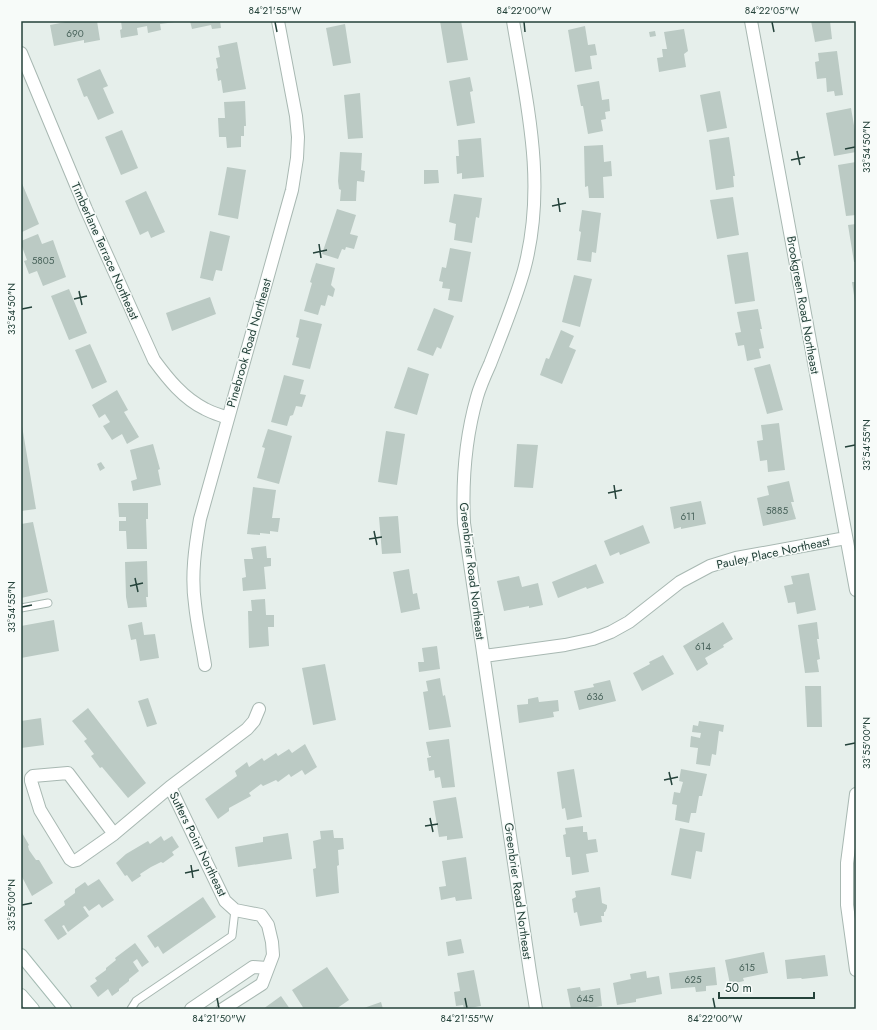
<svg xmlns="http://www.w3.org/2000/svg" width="877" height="1030" font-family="Jost,sans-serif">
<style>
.building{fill:#bbcac4}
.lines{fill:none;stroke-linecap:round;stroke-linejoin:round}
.service-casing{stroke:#a8b8b2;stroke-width:9}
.minor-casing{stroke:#a8b8b2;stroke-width:14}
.secondary-casing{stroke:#a4bbb3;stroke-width:14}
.service{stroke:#fff;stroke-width:7}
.minor{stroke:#fff;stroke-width:12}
.secondary{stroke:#fff;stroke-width:12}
.ticks{fill:none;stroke:#24423a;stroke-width:1.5}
.labels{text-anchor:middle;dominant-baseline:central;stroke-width:3;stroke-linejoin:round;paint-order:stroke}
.number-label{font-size:10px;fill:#4a645c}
.street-label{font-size:12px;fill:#24423a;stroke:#f7fbf9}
.neatline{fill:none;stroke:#24423a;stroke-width:1.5}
.ticks-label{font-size:10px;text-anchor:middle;fill:#24423a}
</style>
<rect width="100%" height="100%" fill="#e6efeb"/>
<path class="building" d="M71,21H97L100,40L84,43V40L54,46L50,25Z
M121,21H175V22L160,24L161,30L148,33L147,26L137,28L138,35L121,38L120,30L122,29Z
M190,21H220L221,28L212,29L211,25L192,29Z
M440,21H461L468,60L447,63Z
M811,21H830L832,39L815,42Z
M345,24L351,63L333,66L326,28Z
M585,26L588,45L595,44L597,55L590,56L592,69L575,72L568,30Z
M684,29L688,51L684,54L686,67L659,72L657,58L663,57L662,49H667L664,32Z
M655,31L656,36L650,37L649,32Z
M237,42L246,89L223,93L221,80L218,81L216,69L218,68L216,58L220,57L218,46Z
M837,51L843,95L835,96L834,91L827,92L826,78L817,79L815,62L819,61L818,53Z
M100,69L108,86L103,88L114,113L98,120L87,96L84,97L77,79Z
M470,77L473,91L470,92L475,123L457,126L449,81Z
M599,81L602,100L609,99L610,111L605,112L606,119L601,120L603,131L588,134L583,106H581L577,85Z
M720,91L727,128L707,132L700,95Z
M360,93L363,138L348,139L344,95Z
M245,101L246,126H244V136H241V147L227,148L226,137H219L218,118H225L224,102Z
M851,108L856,137V152L834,156L826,113Z
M122,130L138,168L121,175L105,137Z
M729,137L735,176H733L734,187L716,190L709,140Z
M481,138L484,177L462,179V173L457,174L456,156H459L458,140Z
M603,145L604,162L611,161L612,176L603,177L604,198H589L588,186L585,187L584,146Z
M340,152L362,153L361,170L365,171L364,182L357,181L356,201H340L341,190L339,189L338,181Z
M856,162V215L846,216L838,165Z
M227,167L246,170L238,219L218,215Z
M424,170H438L439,183L424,184Z
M21,181L39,224L22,232L21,229Z
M146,191L165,232L151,238L148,231L140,235L125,201Z
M454,194L482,198L479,218L476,217L472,243L454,240L456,224L449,222Z
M733,197L739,235L717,239L710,200Z
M337,209L356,215L350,234L358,236L354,249L346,247L345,250L342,249L338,259L322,254Z
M582,210L601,213L596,253L592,252L591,262L577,260L581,232L579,231Z
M856,224V262H854L848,225Z
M210,231L230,236L222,271L216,270L213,281L200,278Z
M38,234L42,244L53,240L66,277L43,286L37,271L29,274L24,261L27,260L21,244V241Z
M450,248L471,252L462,302L448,300L450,289L442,288L443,282L439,281L442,267L446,268Z
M748,252L755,301L735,304L727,255Z
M316,263L335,268L331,285L335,289L333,297L328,295L325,306L321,305L318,315L304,311L312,283L310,282Z
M574,275L592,279L580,327L562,322Z
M852,282H856V302H855Z
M69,289L87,333L69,340L51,296Z
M210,297L216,314L172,331L166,313Z
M434,308L454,316L441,349L437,347L433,356L417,350Z
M758,309L762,329H760L764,348L759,349L761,358L747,361L744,345L738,346L735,333L741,332L737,312Z
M300,319L322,324L310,369L292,365L299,338L296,337Z
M561,330L574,336L569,347L576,350L562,384L540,375L546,358L549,359Z
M90,344L107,382L92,389L75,350Z
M770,364L783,410L767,414L754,368Z
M408,367L429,374L417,415L394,408Z
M284,375L304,380L300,394L306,395L302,407L296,406L293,415L290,416L287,426L271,422Z
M117,390L128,410L124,412L139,437L127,444L122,434L112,440L103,426L110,422L105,414L99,418L92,405Z
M779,423L785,470L768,472L767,460L760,461L757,441L763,440L761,425Z
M22,426L36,509L21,511V427Z
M268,429L292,436L279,484L257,478L265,448L262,447Z
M386,431L405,434L397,485L378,482Z
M153,444L160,469L158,470L161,485L133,491L131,481L137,479L130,450Z
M517,444L538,445L533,488L514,487Z
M101,462L105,468L100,471L97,464Z
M789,481L794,502H791L796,519L763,526L757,498L769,495L767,486Z
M253,487L276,490L272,518H280L278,532L270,531V534L260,533V535L247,534Z
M701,501L706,524L681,529V527L674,529L670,507Z
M118,503H148V519H146L147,549H127L126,531H119V521H126V517H119Z
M398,516L401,553L382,554L379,517Z
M33,522L48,592L21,598V524Z
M643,525L650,543L620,555L619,552L610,556L604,541Z
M266,546L267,558H271V566L264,567L266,589L243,591L242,578L246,577L244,559H253L251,548Z
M147,561L148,597H146L147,607L128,608L126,597L125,562Z
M596,564L604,583L587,589L586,587L558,598L552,582Z
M409,569L413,594L417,593L420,609L401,613L393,572Z
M809,573L816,610L797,614L795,602L788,603L784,586L793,584L791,576Z
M519,576L522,587L538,583L543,605L529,608V606L504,611L497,581Z
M265,599L266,615H274V627H268L269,646L249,648L248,611H252L251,600Z
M54,620L59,651L21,658V626Z
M142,622L144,635L155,634L159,658L140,661L136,639L131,640L128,625Z
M723,622L733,639L723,645L724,647L705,658L708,664L697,671L683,646Z
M817,622L819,639H817L820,659L817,660L819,672L805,673L798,625Z
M437,646L440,669L419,672L418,662H424L422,648Z
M663,655L674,674L642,691L633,673L650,664L649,662Z
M325,664L336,720L313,725L302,668Z
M440,678L443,696L445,695L451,727L429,730L423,692L428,691L426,681Z
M610,680L616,701L579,710L574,691L594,687L593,684Z
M805,686H821L822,727H807Z
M538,697L539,702L558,700L559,711L553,712L554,717L519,723L517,705L528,704V699Z
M148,698L157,724L147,727L138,701Z
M88,708L146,783L128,798L102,767L100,768L91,756L94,754L84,741L87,739L72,721Z
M41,718L44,745L21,748V721Z
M699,721L724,725L723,732L719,731L716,755L712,754L710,766L696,764L698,748L690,747L691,736L700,738L701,733L692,732L693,725L698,726Z
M449,739L455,787L442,788L440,777L435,778L434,770L429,771L427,758L431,757V756H429L426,742Z
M305,744L317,767L305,775L302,770L291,777L289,774L278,782L276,780L263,786L261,784L249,793L251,796L229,808V811L218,819L205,799L237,776L235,771L247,762L249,767L262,758L264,761L276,753L278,756L289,749L292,753Z
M574,769L582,817L567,820L565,808L562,809L557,772Z
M681,769L707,774L702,796H699L696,813H691L689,823L675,820L677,805L672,804L674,792L680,793L683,782L679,781Z
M456,797L463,838L447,840V836L439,837L433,801Z
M583,826V832H587L588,840L596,839L598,852L586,854L589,872L572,875L570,857H566L563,835L566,834L565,828Z
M680,828L705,833L702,852L696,851L691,879L671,875Z
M333,830L334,838H343L344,849L338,850L339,865L337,866L339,893L316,897L313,869L316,868L313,841L321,839L320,831Z
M21,831L29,845L28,846L29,850L36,860H39L53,883L32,896L21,875Z
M288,833L292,859L238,867L235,847L263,842V837Z
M161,836L164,841L172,836L179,847L172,852L174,855L163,863L161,862L151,867L140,874L141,876L132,882L127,875L125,876L116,863L126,854L148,841L150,844Z
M466,857L472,899L456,901L455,897L441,900L439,887L446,886L442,861Z
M99,879L114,900L102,908L99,904L89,911L85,906L83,907L89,916L68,932L64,925L62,926L67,934L58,940L44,920L65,905L64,901L75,893V889L85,882L88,886Z
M600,887L602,903L607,905V908L605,912H604V916H601L602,922L580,926L577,912L574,913L572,899L576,897L575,891Z
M203,897L216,917L163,954L158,946L155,948L147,936Z
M461,939L464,953L448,956L446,942Z
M135,943L149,962L142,967L137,959L133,962L139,971L129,979V981L119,989V991L112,996L108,989L98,997L90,986L97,981L95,978L106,970V968L116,960L115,958Z
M764,952L768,973L743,978L744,981L730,984L725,960Z
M825,955L828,976L802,979L801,978L787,979L785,960Z
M327,967L349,1000L336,1009H304L292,990Z
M715,967L717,985L706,986V991L696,992L695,987L671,989L669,973Z
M474,970L481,1006L464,1009L463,1005L456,1006L454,992L460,991L457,973Z
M646,971L647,978L659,976L662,994L636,999V1002L617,1005L613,983L631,979L630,974Z
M580,987L581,991L600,988L602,1006L584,1009H571L567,989Z
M281,996L290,1009H263Z
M381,1002L383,1009H361Z"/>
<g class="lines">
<g class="service-casing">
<path id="service" d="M21,608L48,603
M131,1009L136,1001L232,936L235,910"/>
</g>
<g class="minor-casing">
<path id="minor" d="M513,21C527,105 547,185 524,270C515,302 502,333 490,364C485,375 480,386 477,397C465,439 462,480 464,523L530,972L536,1009
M751,21L856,590
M21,53L86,209L154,360C168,379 183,398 205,409C212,413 220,415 228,418
M484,656L565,645L593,639L611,632L629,622L680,582L710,566L736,558L846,538
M205,665C202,645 197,625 195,604C191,576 195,547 200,519L292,190L297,158L298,137L296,116L278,21
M170,787L225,901L235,910L261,915L268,925L272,942L273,955L262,984L223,1009
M856,794L847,863V905L856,970
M114,834L68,773L33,776L31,778V781L40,810L70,859L73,861L77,860L114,834L170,787L247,729L254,721L259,709
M191,1009L253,967L267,968"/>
</g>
<g class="secondary-casing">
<path id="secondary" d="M21,955L65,1009
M21,995L33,1009"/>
</g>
<use href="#service" class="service"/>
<use href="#minor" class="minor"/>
<use href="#secondary" class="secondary"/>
</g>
<path class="ticks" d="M275,22L277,32M524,22L525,32M772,22L774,32M845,149L855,147M797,151L800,165M791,160L805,157M558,198L560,212M552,206L566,203M319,244L321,258M313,253L327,250M79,291L82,305M74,299L87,296M22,309L32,307M845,447L855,445M614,485L616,499M608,493L622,490M374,531L377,545M369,539L382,537M135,578L138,592M130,586L143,583M22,607L32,605M845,745L855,743M669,772L672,785M664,780L678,777M430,818L433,832M425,826L438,824M191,865L193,878M185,873L199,870M22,905L32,903M217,998L219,1008M465,998L467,1008M713,998L715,1008"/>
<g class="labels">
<g class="number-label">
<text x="75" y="33">690</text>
<text x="43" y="260">5805</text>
<text x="777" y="510">5885</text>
<text x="688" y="516">611</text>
<text x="703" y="646">614</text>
<text x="595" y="696">636</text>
<text x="747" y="967">615</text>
<text x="693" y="979">625</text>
<text x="585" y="998">645</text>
</g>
<g class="street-label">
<text transform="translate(105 251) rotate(66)">Timberlane Terrace Northeast</text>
<text transform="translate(803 305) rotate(80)">Brookgreen Road Northeast</text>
<text transform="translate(249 343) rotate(-74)">Pinebrook Road Northeast</text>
<text transform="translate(773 553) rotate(-12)">Pauley Place Northeast</text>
<text transform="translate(472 571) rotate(83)">Greenbrier Road Northeast</text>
<text transform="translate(198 844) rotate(64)">Sutters Point Northeast</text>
<text transform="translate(518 891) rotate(82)">Greenbrier Road Northeast</text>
</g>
</g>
<rect width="877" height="1030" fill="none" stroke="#f7fbf9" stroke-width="44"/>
<path d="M719 992v6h95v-6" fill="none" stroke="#24423a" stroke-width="2"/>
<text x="725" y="992" font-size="12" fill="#24423a" stroke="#f7fbf9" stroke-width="3" paint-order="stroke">50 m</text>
<rect x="22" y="22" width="833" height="986" class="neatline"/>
<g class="ticks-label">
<text x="275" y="14">84°21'55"W</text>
<text x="524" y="14">84°22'00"W</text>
<text x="772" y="14">84°22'05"W</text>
<text transform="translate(866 147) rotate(-90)" y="4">33°54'50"N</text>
<text transform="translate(11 309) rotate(-90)" y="4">33°54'50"N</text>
<text transform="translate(866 445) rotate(-90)" y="4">33°54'55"N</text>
<text transform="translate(11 607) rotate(-90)" y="4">33°54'55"N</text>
<text transform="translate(866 743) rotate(-90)" y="4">33°55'00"N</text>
<text transform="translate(11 905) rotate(-90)" y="4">33°55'00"N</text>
<text x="219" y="1022">84°21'50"W</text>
<text x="467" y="1022">84°21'55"W</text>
<text x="715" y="1022">84°22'00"W</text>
</g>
</svg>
